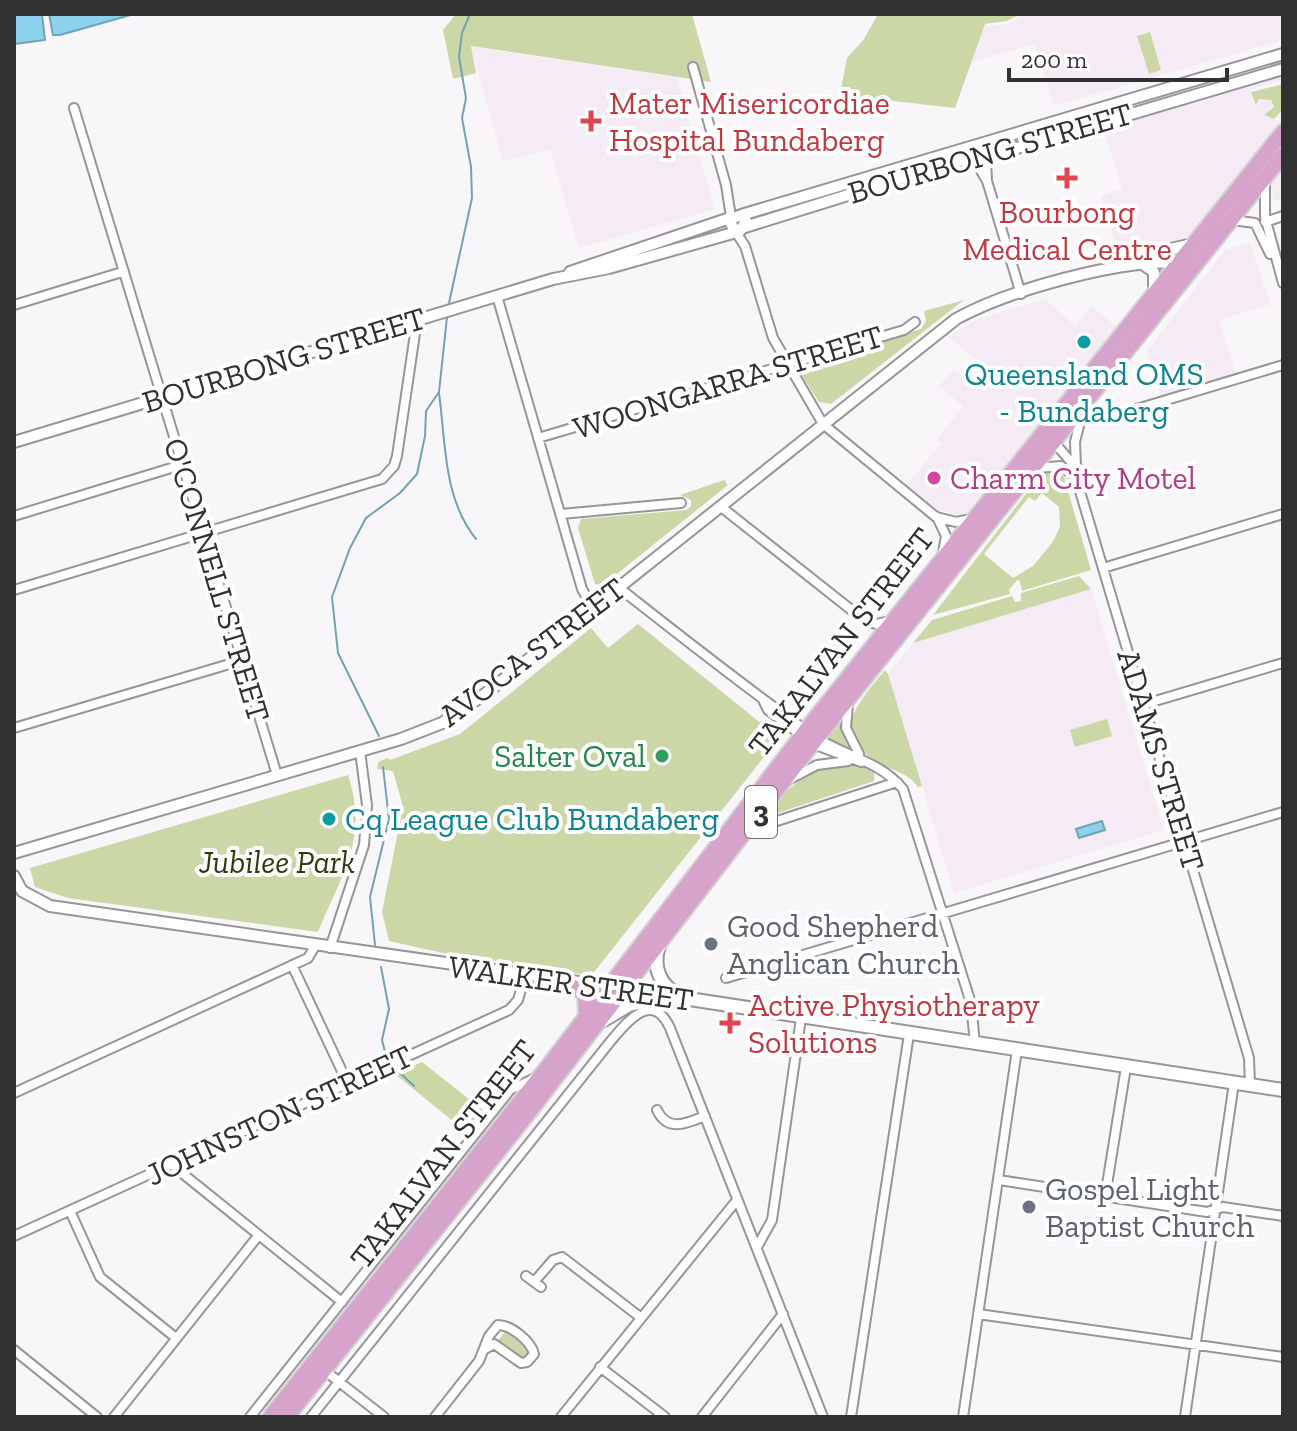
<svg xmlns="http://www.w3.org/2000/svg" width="1297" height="1431" font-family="'Zilla Slab',serif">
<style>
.built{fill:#f4ebf5}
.green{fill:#ccd7a7;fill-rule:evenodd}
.water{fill:#8dd2ed;stroke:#72a2b5;stroke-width:2}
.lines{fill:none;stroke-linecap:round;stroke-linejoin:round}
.stream{stroke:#72a2b5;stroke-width:2}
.minor-casing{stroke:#989598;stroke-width:12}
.tertiary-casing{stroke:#989598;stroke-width:14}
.secondary-casing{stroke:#989598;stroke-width:16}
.trunk-casing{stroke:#d2d2d2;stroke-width:18}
.minor{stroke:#fff;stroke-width:8}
.tertiary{stroke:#fff;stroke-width:10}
.secondary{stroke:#fff;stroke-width:12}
.trunk{stroke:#d6a4cb;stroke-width:14}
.health-dot{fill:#e0444e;stroke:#fff;stroke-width:3}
.culture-dot{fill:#0f9aa8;stroke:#fff;stroke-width:3}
.hotel-dot{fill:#d1479c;stroke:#fff;stroke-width:3}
.leisure-dot{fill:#2e9e5b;stroke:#fff;stroke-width:3}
.worship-dot{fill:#6b7280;stroke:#fff;stroke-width:3}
.labels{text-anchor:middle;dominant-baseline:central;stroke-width:8;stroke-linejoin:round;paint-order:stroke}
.shield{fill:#fff;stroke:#706f70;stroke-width:2}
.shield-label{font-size:30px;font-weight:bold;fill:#323132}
.health-label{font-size:32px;fill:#be3a42;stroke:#fff;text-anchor:start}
.street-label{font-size:32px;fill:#323132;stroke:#fff}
.culture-label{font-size:32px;fill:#0d838f;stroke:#fff}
.hotel-label{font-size:32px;fill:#b23c85;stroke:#fff;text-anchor:start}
.leisure-label{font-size:32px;fill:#27864d;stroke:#fff;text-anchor:end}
.park-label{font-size:32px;font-style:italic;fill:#32390d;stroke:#fff}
.worship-label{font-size:32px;fill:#5b616d;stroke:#fff;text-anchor:start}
</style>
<rect width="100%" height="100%" fill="#f9f6f9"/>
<path class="built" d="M1025,14H1283V40L1054,106L1035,44L971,62L985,26L1008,24Z
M471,47L677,78L715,209L579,248L550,150L503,161Z
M1283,69V80L1250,90L1256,105L1265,98L1271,101L1273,107L1264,115L1278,121L1283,115V140L1171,283L1139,259L1117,248L1101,196L1122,189L1102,123Z
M1283,143V199L1275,201L1272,192L1255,179Z
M1250,243L1270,304L1219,320L1238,380L1162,402L1147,351L1225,250Z
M1045,299L1075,326L1091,306L1129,337L967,540L903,489L941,444L937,440L963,406L939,386L954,369L983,390L998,377L948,337L975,320Z
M1091,589L1164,830L954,893L888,674L913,643Z"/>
<path class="green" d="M456,14H692L711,82L471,46L476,73L453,79L443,30Z
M878,14H1021L1007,21L985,24L955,108L840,95L847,58L864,39Z
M1150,32L1161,70L1149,74L1137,36Z
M1283,84V109L1274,119L1264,115L1274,107L1271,100L1259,99L1256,105L1251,92Z
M964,300L831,404L819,402L801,374L805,365L921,329L926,321L924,311Z
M1055,468L1064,477L1091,570L1022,591L1020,581L1017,580L1009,590L1010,594L933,615L1042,473ZM1042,493L1059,507L1060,527L1052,543L1033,566L1013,578L984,554L1029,497L1035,501Z
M724,480L728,485L603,585L595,584L578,528L581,519L686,510L691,506V500L680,495Z
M1079,576L1091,589L913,643L932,620L1012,596L1015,602L1021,601V593Z
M638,624L779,738L595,971L586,975L443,953L389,941L382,912L403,807L393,771L377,769L378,762L388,758L390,760L460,734L591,628L608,648Z
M885,670L888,674L922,786L918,787C911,776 898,772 887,767C826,738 853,709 885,670Z
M841,719L850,748L826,737Z
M1107,719L1112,736L1075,747L1070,730Z
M845,764L863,766L874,773V781L772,815C785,784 813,768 845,764Z
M348,775C369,840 342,873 318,932L68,898L35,887L30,868Z
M422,1062L483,1110L465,1131L395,1074Z
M507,1329L528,1347L530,1355L523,1360L497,1342Z"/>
<path class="water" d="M14,14H42L45,40L14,44Z
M49,14H134L60,35H53Z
M1102,821L1105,830L1079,838L1076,829Z"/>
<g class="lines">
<path class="stream" d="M449,303L472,198L471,167L462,118L466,98L459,57L462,33L470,14
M439,393C446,444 443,498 476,539
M379,736L338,653L332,597L350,548L366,518L400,493L417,474L425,436L426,411L439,392L447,317
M375,945L370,897L389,819L383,767
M381,967L389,1009L382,1040L385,1052
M400,1073L414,1086"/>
<g class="minor-casing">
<path id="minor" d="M693,67L726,185L731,217
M74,108L277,775
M965,160L977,164L987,181L986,161L993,154
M987,181L1021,294
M1265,183V217L1283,283
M1232,220L1255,223L1270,254
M1265,222L1283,216
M735,231L745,246L773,338L823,424L936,517L956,522L972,519
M497,296L582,589L593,608
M14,305L122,272
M1110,417L1283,365
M538,438L904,330L915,322
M1053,441L1071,462L1082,498L1249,1058L1250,1085
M1076,467L1075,442L1082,414
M1037,468L1061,466L1074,476
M720,506L864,620L876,624L890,621
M561,514L681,503
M14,516L181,465
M937,517L946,536L943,553
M1103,568L1283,514
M618,587C683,638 747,689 814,736C843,756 879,760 903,789L971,1003L975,1044
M14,590L382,479L394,466L397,456L417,320
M764,702L768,710L813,744L861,762
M848,704L846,728L859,754
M1145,704L1283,663
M14,728L243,660
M790,779L817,765L848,761
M777,821L897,782
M330,948L364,845L367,805L360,751
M292,965L348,1084
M726,978L1283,812
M14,1093L308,958L315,946
M657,1110C668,1133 687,1123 705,1116
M172,1165L342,1302
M999,1180L1207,1212L1223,1207L1283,1216
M1105,1197L1126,1067
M70,1211L100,1277L176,1338
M14,1236L509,1010L518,1000L525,976
M757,1247L772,1220L801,1018
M526,1276L541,1287
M534,1282L553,1260L562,1257L640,1317
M978,1314L1283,1357
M14,1350L97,1417
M600,1367L665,1417
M324,1370L384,1417
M114,1417L258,1236
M250,1417L510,1090L537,1077
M311,1417L610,1042C626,1023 652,989 670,1028L823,1417
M435,1417L479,1361L489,1336L498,1325C511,1325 531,1341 534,1354L527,1362L521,1363L494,1344L485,1349
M561,1417L737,1200
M702,1417L783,1314
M851,1417L909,1034
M963,1417L1017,1050
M1185,1417L1234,1083"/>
</g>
<g class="tertiary-casing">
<path id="tertiary" d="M741,215L1283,54
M745,227L951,163L1010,150L1283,69
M1135,257L1193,244
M1141,263L1154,272V291
M570,272L730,218
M14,442L553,279L609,268L740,231L746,221L741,215L729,220L735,231
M14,853L401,739L442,723L485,694L956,319C1006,291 1122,258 1178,263
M14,876L22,891L50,906L613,987"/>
</g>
<g class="secondary-casing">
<path id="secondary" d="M659,946C652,967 660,987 681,996
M624,989L1283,1090
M604,1020L629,1005L656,999"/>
</g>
<g class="trunk-casing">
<path id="trunk" d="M562,981L585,993L586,1014
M270,1417L545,1070L806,730L1283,132
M287,1417L527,1115L817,738L1283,155"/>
</g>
<use href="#minor" class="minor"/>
<use href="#tertiary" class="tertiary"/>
<use href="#secondary" class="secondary"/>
<use href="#trunk" class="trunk"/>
</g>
<g class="health-dot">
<path d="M587 109h8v8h8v8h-8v8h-8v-8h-8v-8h8z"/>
<path d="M1063 166h8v8h8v8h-8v8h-8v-8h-8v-8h8z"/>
<path d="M726 1011h8v8h8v8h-8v8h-8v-8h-8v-8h8z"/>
</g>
<g class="culture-dot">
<circle cx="1084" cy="342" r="8"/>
<circle cx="329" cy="819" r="8"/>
</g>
<circle class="hotel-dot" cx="934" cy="478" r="8"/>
<circle class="leisure-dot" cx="662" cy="756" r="8"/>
<g class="worship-dot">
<circle cx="711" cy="944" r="8"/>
<circle cx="1029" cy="1207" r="8"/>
</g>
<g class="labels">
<rect class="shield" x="745" y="786" width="32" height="52" rx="6"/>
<g class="shield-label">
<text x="761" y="812">3</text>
</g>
<g class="health-label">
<text x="609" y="103">Mater Misericordiae<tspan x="609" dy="37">Hospital Bundaberg</tspan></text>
<text x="1067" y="212" text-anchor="middle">Bourbong<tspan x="1067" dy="37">Medical Centre</tspan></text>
<text x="748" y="1005">Active Physiotherapy<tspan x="748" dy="37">Solutions</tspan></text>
</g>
<g class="street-label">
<text transform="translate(990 153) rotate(-16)">BOURBONG STREET</text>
<text transform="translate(284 360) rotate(-17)">BOURBONG STREET</text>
<text transform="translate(728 382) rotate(-17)">WOONGARRA STREET</text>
<text transform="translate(217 580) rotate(73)">O'CONNELL STREET</text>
<text transform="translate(841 642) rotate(-52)">TAKALVAN STREET</text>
<text transform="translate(532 652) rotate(-37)">AVOCA STREET</text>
<text transform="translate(1161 760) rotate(73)">ADAMS STREET</text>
<text transform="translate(571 983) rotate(8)">WALKER STREET</text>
<text transform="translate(279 1115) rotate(-25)">JOHNSTON STREET</text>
<text transform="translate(443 1154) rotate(-52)">TAKALVAN STREET</text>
</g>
<g class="culture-label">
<text x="1084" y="374">Queensland OMS<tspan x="1084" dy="37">- Bundaberg</tspan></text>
<text x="345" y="819" text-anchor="start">Cq League Club Bundaberg</text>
</g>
<g class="hotel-label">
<text x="950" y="478">Charm City Motel</text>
</g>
<g class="leisure-label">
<text x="646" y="756">Salter Oval</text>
</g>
<g class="park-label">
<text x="277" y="862">Jubilee Park</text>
</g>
<g class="worship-label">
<text x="727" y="926">Good Shepherd<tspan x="727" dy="37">Anglican Church</tspan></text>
<text x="1045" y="1189">Gospel Light<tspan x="1045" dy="37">Baptist Church</tspan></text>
</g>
</g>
<rect width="1297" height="1431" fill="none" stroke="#323132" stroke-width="32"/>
<path d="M1009 68v12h218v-12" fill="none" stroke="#323132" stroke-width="4"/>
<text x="1021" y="68" font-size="24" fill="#323132" stroke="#ffffff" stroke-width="6" paint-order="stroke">200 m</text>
</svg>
